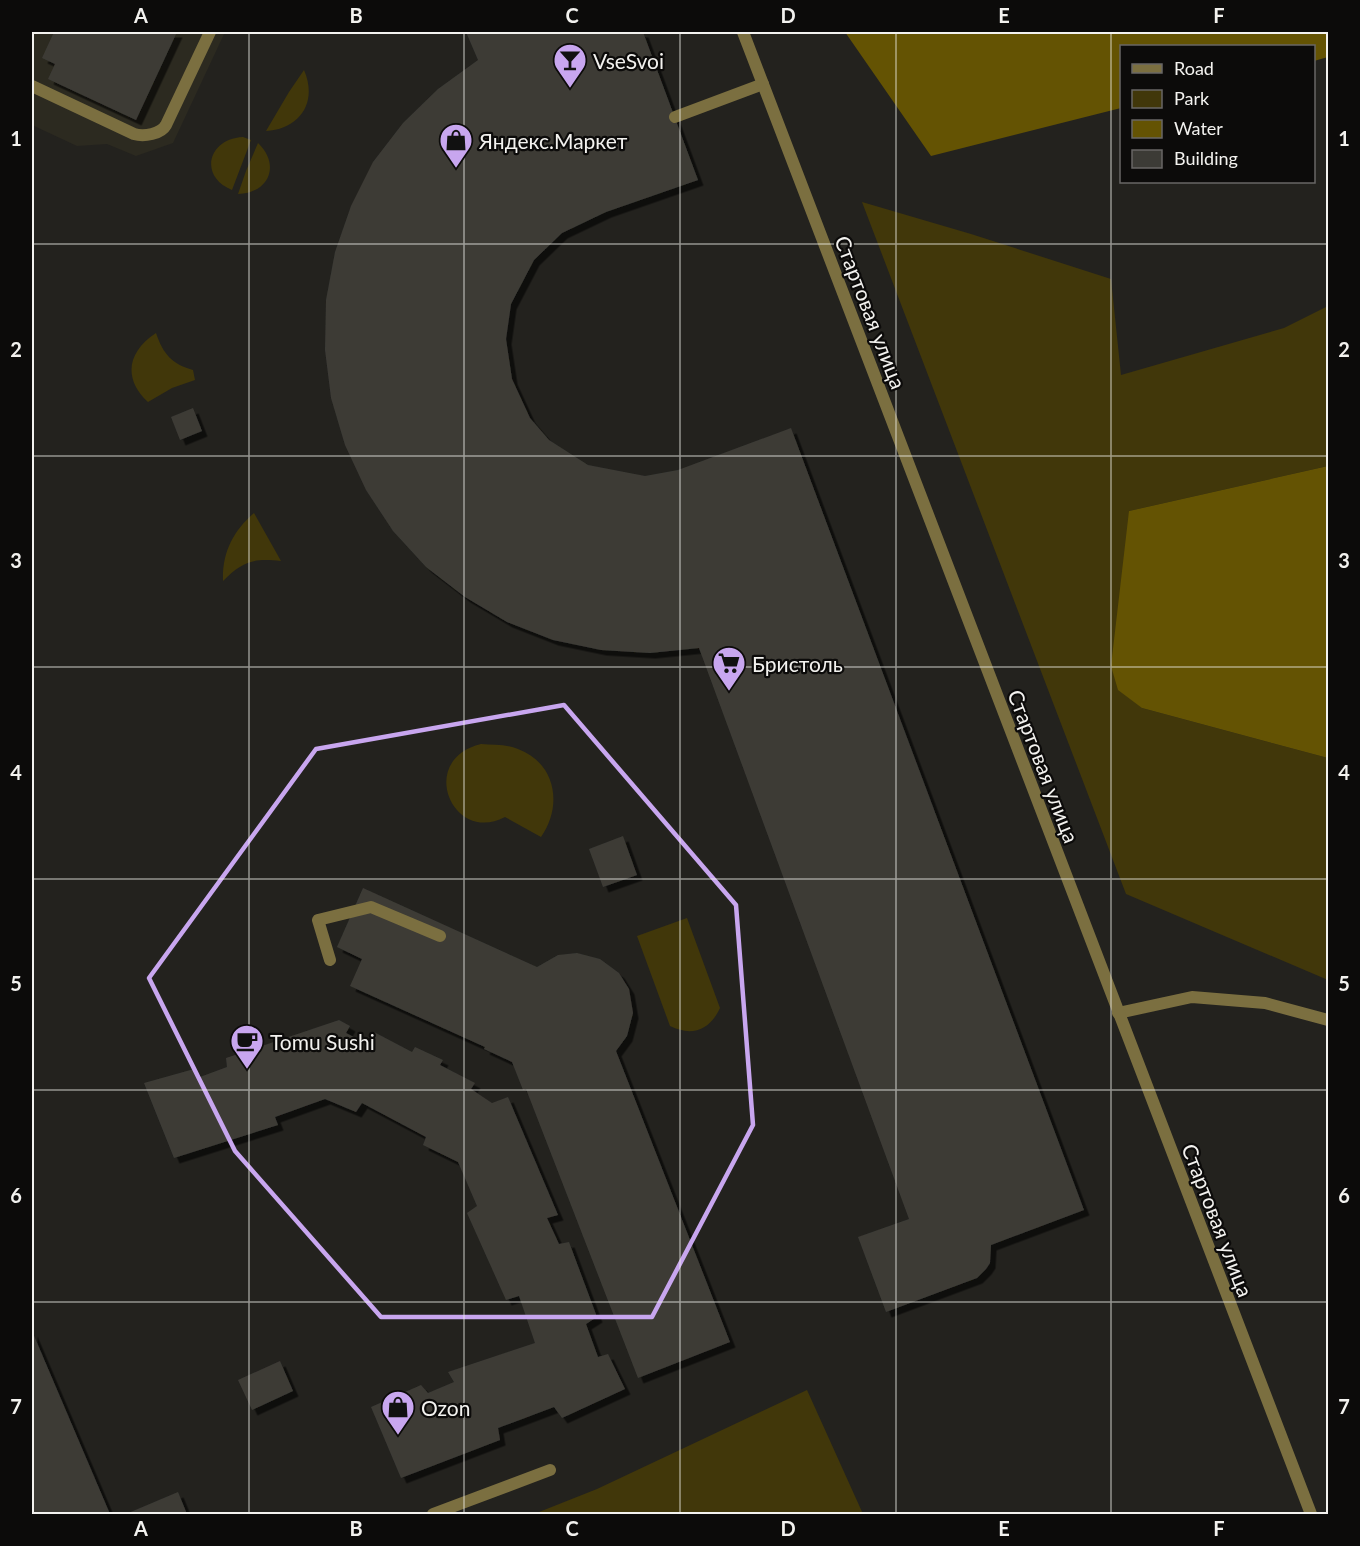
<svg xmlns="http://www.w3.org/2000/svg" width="1360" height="1546" font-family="Lato,sans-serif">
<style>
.built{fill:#2c2a20}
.green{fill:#41370a}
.water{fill:#645303}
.building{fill:#3c3b36;filter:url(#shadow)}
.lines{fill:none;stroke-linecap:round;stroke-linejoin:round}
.lane{stroke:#7b6f40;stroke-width:12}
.street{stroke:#7b6f40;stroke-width:12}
.marked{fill:none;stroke:#c8a6ef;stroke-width:4.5;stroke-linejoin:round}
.grid{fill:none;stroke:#f3f2ef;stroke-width:1.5;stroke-opacity:0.55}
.labels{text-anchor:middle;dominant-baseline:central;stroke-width:4.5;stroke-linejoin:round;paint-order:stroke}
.poi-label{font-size:21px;fill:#f3f2ef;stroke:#0c0b0a;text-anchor:start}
.street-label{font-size:21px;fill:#f3f2ef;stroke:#0c0b0a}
.neatline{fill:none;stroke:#f3f2ef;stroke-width:2}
.grid-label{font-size:20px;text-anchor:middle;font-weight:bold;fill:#f3f2ef}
</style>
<defs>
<filter id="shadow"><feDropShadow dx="5.5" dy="5.5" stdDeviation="0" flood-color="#0009"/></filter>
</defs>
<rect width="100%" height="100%" fill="#23221e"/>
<path class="built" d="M32,32H225L173,143L136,156L107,144L77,146L32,125Z"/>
<path class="green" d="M304,70C318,102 300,129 266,131L289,92Z
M243,137L251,140L232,190C199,177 207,139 243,137Z
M258,143C281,165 269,193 238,194L246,171Z
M862,202L971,234L1111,279L1121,375L1284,328L1328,306V466L1129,511L1142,708L1328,758V980L1126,894Z
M156,333C163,354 172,364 193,370L195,380L172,388L148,402C123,379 127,352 156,333Z
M254,513L281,561C254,558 243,561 223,581C222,553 233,531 254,513Z
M481,744C493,745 506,744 518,749C556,763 563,806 541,837L505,817C453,845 416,760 481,744Z
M687,918L720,1008C710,1030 692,1037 670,1026L637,936Z
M807,1390L863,1514H534L597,1489Z"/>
<path class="water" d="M845,32H1328V57L1314,61V46H1122L1121,108L931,156Z
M1328,466V758L1142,708L1118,690L1111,666L1129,511Z"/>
<path class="building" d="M54,32H177L136,120L48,79L55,64L42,58Z
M466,32H643L698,180L606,212L562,233L534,260L511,304L506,339L512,379L530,418L549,440L588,465L645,476L678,470L791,428L1084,1210L991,1245L990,1263L986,1269L977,1278L886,1312L858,1237L909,1219L699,648L650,653L601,650L553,640L507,622L465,597L426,567L393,531L366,490L345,445L331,398L325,350L326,300L335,252L351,206L373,162L403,123L438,89L478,60Z
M193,408L202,431L180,440L171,417Z
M623,836L637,875L603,887L589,849Z
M363,888L537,967L558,955L577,953L600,959L619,973L629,989L633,1013L627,1036L616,1051L730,1342L638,1378L526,1089L523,1090L512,1062L484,1049L485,1047L350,986L362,959L337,947Z
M339,1020L350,1026L346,1033L369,1045L374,1032L412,1052L415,1047L443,1060L440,1065L475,1083L471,1089L492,1103L508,1097L558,1215L547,1218L559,1244L569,1242L597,1317L586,1324L598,1357L608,1354L625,1389L562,1418L554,1407L498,1428L500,1440L401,1478L371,1407L421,1385L428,1393L454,1382L448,1372L535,1343L519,1296L506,1300L467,1213L477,1206L458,1162L423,1145L426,1137L362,1103L356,1112L325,1099L275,1117L278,1125L174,1158L144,1083L194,1069L200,1077L227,1067L226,1058Z
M32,1331L110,1514H32Z
M280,1361L293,1391L252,1410L238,1380Z
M178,1492L187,1514H126Z"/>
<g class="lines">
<path class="lane" d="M32,86L134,134C144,137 161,134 166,125L210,32
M675,117L763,84
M330,960L318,920L371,907L440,936
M1118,1013L1192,997L1265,1003L1328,1020"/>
<path class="street" d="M743,32L1311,1514
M433,1514L550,1470"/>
</g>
<path class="marked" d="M564,705L736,905L753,1125L652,1317H381L235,1151L149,978L316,749Z"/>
<path class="grid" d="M249,32V1514M464,32V1514M680,32V1514M896,32V1514M1111,32V1514M32,244H1328M32,456H1328M32,667H1328M32,879H1328M32,1090H1328M32,1302H1328"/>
<defs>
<g id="bar-pin" transform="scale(1.725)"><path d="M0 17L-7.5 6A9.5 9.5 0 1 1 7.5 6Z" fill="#c8a6ef" stroke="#0c0b0a"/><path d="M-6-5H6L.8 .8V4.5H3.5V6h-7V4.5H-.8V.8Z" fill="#111"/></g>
<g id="shop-pin" transform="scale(1.725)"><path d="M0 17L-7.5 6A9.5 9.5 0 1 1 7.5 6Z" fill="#c8a6ef" stroke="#0c0b0a"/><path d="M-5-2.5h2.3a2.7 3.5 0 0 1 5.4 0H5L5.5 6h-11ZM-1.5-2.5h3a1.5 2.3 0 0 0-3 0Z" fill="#111"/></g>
<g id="supermarket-pin" transform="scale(1.725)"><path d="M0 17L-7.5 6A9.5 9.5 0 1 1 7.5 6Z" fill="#c8a6ef" stroke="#0c0b0a"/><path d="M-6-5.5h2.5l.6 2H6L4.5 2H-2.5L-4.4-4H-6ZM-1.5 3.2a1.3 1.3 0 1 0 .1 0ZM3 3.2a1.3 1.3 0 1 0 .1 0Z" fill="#111"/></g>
<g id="cafe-pin" transform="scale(1.725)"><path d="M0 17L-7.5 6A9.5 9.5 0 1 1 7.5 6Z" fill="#c8a6ef" stroke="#0c0b0a"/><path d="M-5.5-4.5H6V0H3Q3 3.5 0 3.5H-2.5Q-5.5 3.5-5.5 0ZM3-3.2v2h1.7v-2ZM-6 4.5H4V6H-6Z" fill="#111"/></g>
</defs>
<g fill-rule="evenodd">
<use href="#bar-pin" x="570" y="60"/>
<use href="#shop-pin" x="456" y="140"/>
<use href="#supermarket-pin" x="729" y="663"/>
<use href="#cafe-pin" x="247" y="1041"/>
<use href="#shop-pin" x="398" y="1407"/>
</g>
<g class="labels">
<g class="poi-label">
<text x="593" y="60">VseSvoi</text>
<text x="479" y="140">Яндекс.Маркет</text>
<text x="752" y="663">Бристоль</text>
<text x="270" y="1041">Tomu Sushi</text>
<text x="421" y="1407">Ozon</text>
</g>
<g class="street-label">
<text transform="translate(871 312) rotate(69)">Стартовая улица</text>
<text transform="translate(1044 766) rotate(69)">Стартовая улица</text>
<text transform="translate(1218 1220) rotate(69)">Стартовая улица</text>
</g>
</g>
<rect width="1360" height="1546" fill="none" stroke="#0c0b0a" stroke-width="66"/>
<rect x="1120" y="45" width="195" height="138" fill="#0c0b0a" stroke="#686766" stroke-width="1.5"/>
<rect x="1132" y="64" width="30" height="9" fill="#7b6f40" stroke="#686766" stroke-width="1.5"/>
<text x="1174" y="75" font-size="18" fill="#f3f2ef">Road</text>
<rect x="1132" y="90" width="30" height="18" fill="#41370a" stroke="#686766" stroke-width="1.5"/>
<text x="1174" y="105" font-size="18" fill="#f3f2ef">Park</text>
<rect x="1132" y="120" width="30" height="18" fill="#645303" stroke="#686766" stroke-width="1.5"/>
<text x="1174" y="135" font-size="18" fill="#f3f2ef">Water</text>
<rect x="1132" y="150" width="30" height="18" fill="#3c3b36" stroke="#686766" stroke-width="1.5"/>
<text x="1174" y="165" font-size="18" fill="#f3f2ef">Building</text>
<rect x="33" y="33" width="1294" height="1480" class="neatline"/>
<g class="grid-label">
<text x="141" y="23">A</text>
<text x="356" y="23">B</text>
<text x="572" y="23">C</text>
<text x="788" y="23">D</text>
<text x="1004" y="23">E</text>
<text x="1219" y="23">F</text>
<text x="16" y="146">1</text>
<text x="1344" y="146">1</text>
<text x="16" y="357">2</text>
<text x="1344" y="357">2</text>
<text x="16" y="568">3</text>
<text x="1344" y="568">3</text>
<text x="16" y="780">4</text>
<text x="1344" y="780">4</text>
<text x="16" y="991">5</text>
<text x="1344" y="991">5</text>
<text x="16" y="1203">6</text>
<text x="1344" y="1203">6</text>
<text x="16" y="1414">7</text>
<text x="1344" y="1414">7</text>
<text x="141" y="1536">A</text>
<text x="356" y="1536">B</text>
<text x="572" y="1536">C</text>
<text x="788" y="1536">D</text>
<text x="1004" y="1536">E</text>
<text x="1219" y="1536">F</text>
</g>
</svg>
